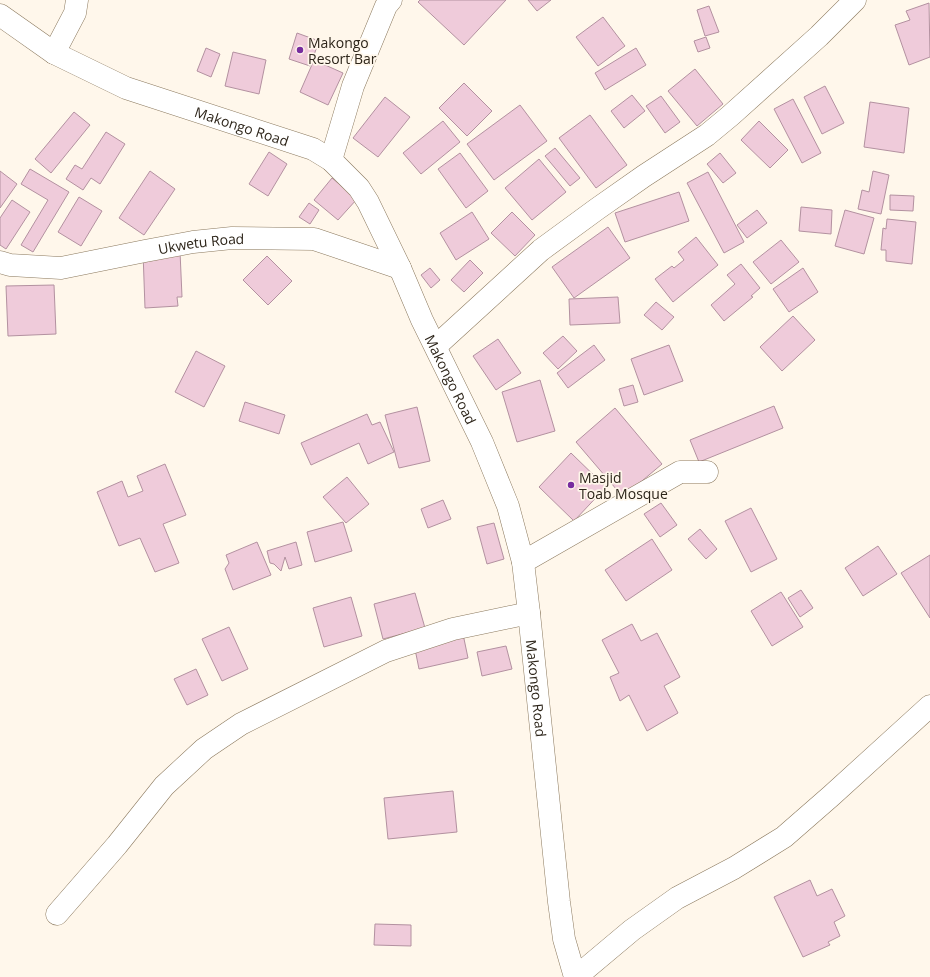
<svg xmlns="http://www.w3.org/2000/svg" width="930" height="977" font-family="'Open Sans',sans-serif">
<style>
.building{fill:#efcbda;stroke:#b391a0}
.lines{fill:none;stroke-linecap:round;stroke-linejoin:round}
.minor-casing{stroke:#8b795e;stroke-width:23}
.minor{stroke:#fff;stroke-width:22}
.poi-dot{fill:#772d9f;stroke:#fff7eb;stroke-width:1.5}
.labels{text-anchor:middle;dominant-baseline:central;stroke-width:3.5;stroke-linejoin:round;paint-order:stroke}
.poi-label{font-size:14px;fill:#2d251a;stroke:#fff7eb;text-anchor:start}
.street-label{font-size:14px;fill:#2d251a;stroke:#fff7eb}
</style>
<rect width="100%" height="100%" fill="#fff7eb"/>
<path class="building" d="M420,0H506L464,45L418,2Z
M528,0H551L537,11Z
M929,3L930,57L909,65L895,25L910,20L906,11Z
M709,6L719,32L705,36L697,10Z
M603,17L625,46L598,66L576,37Z
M297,33L319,41L310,66L289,59Z
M706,37L710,48L698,52L694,41Z
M206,48L220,54L211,77L197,71Z
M636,48L646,65L605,90L595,73Z
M233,52L266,60L259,94L225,86Z
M314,60L343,73L328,105L300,92Z
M695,69L723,104L697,126L668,91Z
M464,83L492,111L467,136L439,108Z
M825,86L844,123L822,134L804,97Z
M632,95L645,111L624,128L611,111Z
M661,96L680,122L665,133L646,106Z
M385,97L410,117L378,157L353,138Z
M793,99L821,153L802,163L774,109Z
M870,102L909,108L904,153L864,147Z
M520,105L547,141L494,180L467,144Z
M74,112L90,125L51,173L35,159Z
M590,115L627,165L596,188L559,138Z
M443,121L460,142L421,174L403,153Z
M759,121L788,150L770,168L741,140Z
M106,132L125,144L100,184L91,178L83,190L66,179L75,165L82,169Z
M555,148L580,178L570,186L545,156Z
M269,152L287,164L268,196L249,184Z
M460,153L488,191L466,208L438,169Z
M720,153L736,173L723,183L707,164Z
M539,159L566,192L532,220L505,188Z
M30,169L69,192L33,252L21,245L48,200L21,184Z
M0,171L17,184L0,208Z
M150,171L175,189L144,235L119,218Z
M873,171L889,175L881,214L858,209L862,190L869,192Z
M708,172L744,242L724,253L687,183Z
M332,178L357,199L338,220L314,200Z
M679,192L689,221L625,242L615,213Z
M890,195L914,196L913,211L890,210Z
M79,197L102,211L81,246L58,232Z
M12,200L30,212L6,249L0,245V218Z
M309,203L319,210L310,224L299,217Z
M801,207L832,210L831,234L799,231Z
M757,210L767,223L747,238L737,225Z
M845,210L874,218L864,254L835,246Z
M472,212L489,239L456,260L440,233Z
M512,212L535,235L515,256L491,233Z
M887,219L916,222L912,264L886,261V250H881L883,228L886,229Z
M608,227L630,258L574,298L552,267Z
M696,237L718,265L673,302L655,279L672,266L674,268L684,260L678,252Z
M781,240L799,262L771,284L753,262Z
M180,251L182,297H177L178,306L145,308L143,252Z
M267,256L292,281L268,305L243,280Z
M470,260L483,273L464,292L451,280Z
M741,264L760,288L751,296L753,297L724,321L711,305L735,284L727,275Z
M430,268L440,280L431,288L421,275Z
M803,268L818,292L789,312L773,289Z
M54,285L56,334L8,336L6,286Z
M618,297L620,323L570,325L569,299Z
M656,302L674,317L662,330L644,315Z
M793,316L815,340L782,371L760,347Z
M563,336L577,351L558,369L543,353Z
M498,339L521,373L496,390L473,356Z
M594,345L605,360L568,388L557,373Z
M669,345L683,381L644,395L631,359Z
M196,351L225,366L204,407L175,392Z
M540,380L555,431L517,442L502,392Z
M633,385L638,402L624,406L619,389Z
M245,402L285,415L279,434L239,421Z
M774,406L783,428L699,462L690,440Z
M417,407L430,461L399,468L385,415Z
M615,408L662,464L623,497L576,442Z
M367,414L372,425L380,422L394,452L368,464L359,443L311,465L301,443Z
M571,453L606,487L574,521L539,487Z
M165,464L186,515L163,524L179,563L155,572L140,538L119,546L97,492L122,481L128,497L143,491L137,476Z
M347,477L369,504L346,523L323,497Z
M443,500L451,519L428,528L421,509Z
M661,503L677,525L660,537L644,514Z
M751,508L777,559L751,572L725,521Z
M343,522L352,551L315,562L307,532Z
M494,523L504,559L487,564L477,527Z
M700,529L717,549L706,559L688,539Z
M652,539L672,570L626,601L605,570Z
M257,542L271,575L233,590L225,569L229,563L226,555Z
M296,542L302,565L289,569L285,557L281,571L274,564L270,563L267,551Z
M878,546L897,574L863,596L845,568Z
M930,555V618L901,573Z
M801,590L813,608L800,617L788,598Z
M781,592L803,627L772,646L751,611Z
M415,593L425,628L383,639L374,604Z
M351,597L362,636L324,647L313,608Z
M632,624L641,641L657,633L680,677L664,686L678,713L647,731L629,695L620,701L610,677L619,673L602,640Z
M229,627L248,669L222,681L202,639Z
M463,634L468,658L419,669L414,644Z
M506,646L512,669L482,676L477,652Z
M196,669L208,695L187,705L174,679Z
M453,791L457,832L388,839L384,798Z
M810,880L817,896L832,889L845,916L834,922L840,936L828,942L830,945L803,957L774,897Z
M375,924L411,925V946L374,945Z"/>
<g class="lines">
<g class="minor-casing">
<g id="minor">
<path id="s1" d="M0,15L54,53L126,88L313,149L331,160L359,188L368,202L400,268L422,320L482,442L508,506L523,562L529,613L559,902L564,939L575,977"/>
<path d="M54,53L75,13L77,0"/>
<path d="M331,160L353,86L386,6L391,0"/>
<path id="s2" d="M0,262L10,265L61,268L145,251L193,242L232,238L314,239L400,268"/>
<path d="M436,346L541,250L597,209L644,176L707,135L730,116L819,36L855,0"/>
<path d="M523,562L680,472H707"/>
<path d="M57,914L117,845L164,786L204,749L241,724L386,651L453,629L529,613"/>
<path d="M576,977L632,930L677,898L734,868L784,837L831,796L930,706"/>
</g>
</g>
<use href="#minor" class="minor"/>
</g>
<g class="poi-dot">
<circle cx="300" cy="50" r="4"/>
<circle cx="571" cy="485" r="4"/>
</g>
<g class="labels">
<g class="poi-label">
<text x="308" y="42">Makongo<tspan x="308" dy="16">Resort Bar</tspan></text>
<text x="579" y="477">Masjid<tspan x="579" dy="16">Toab Mosque</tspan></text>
</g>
<g class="street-label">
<text stroke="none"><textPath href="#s1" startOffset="268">Makongo Road</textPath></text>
<text stroke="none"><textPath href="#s2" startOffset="204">Ukwetu Road</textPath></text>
<text stroke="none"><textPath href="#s1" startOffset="616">Makongo Road</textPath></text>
<text stroke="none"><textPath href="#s1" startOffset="940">Makongo Road</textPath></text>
</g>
</g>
</svg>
